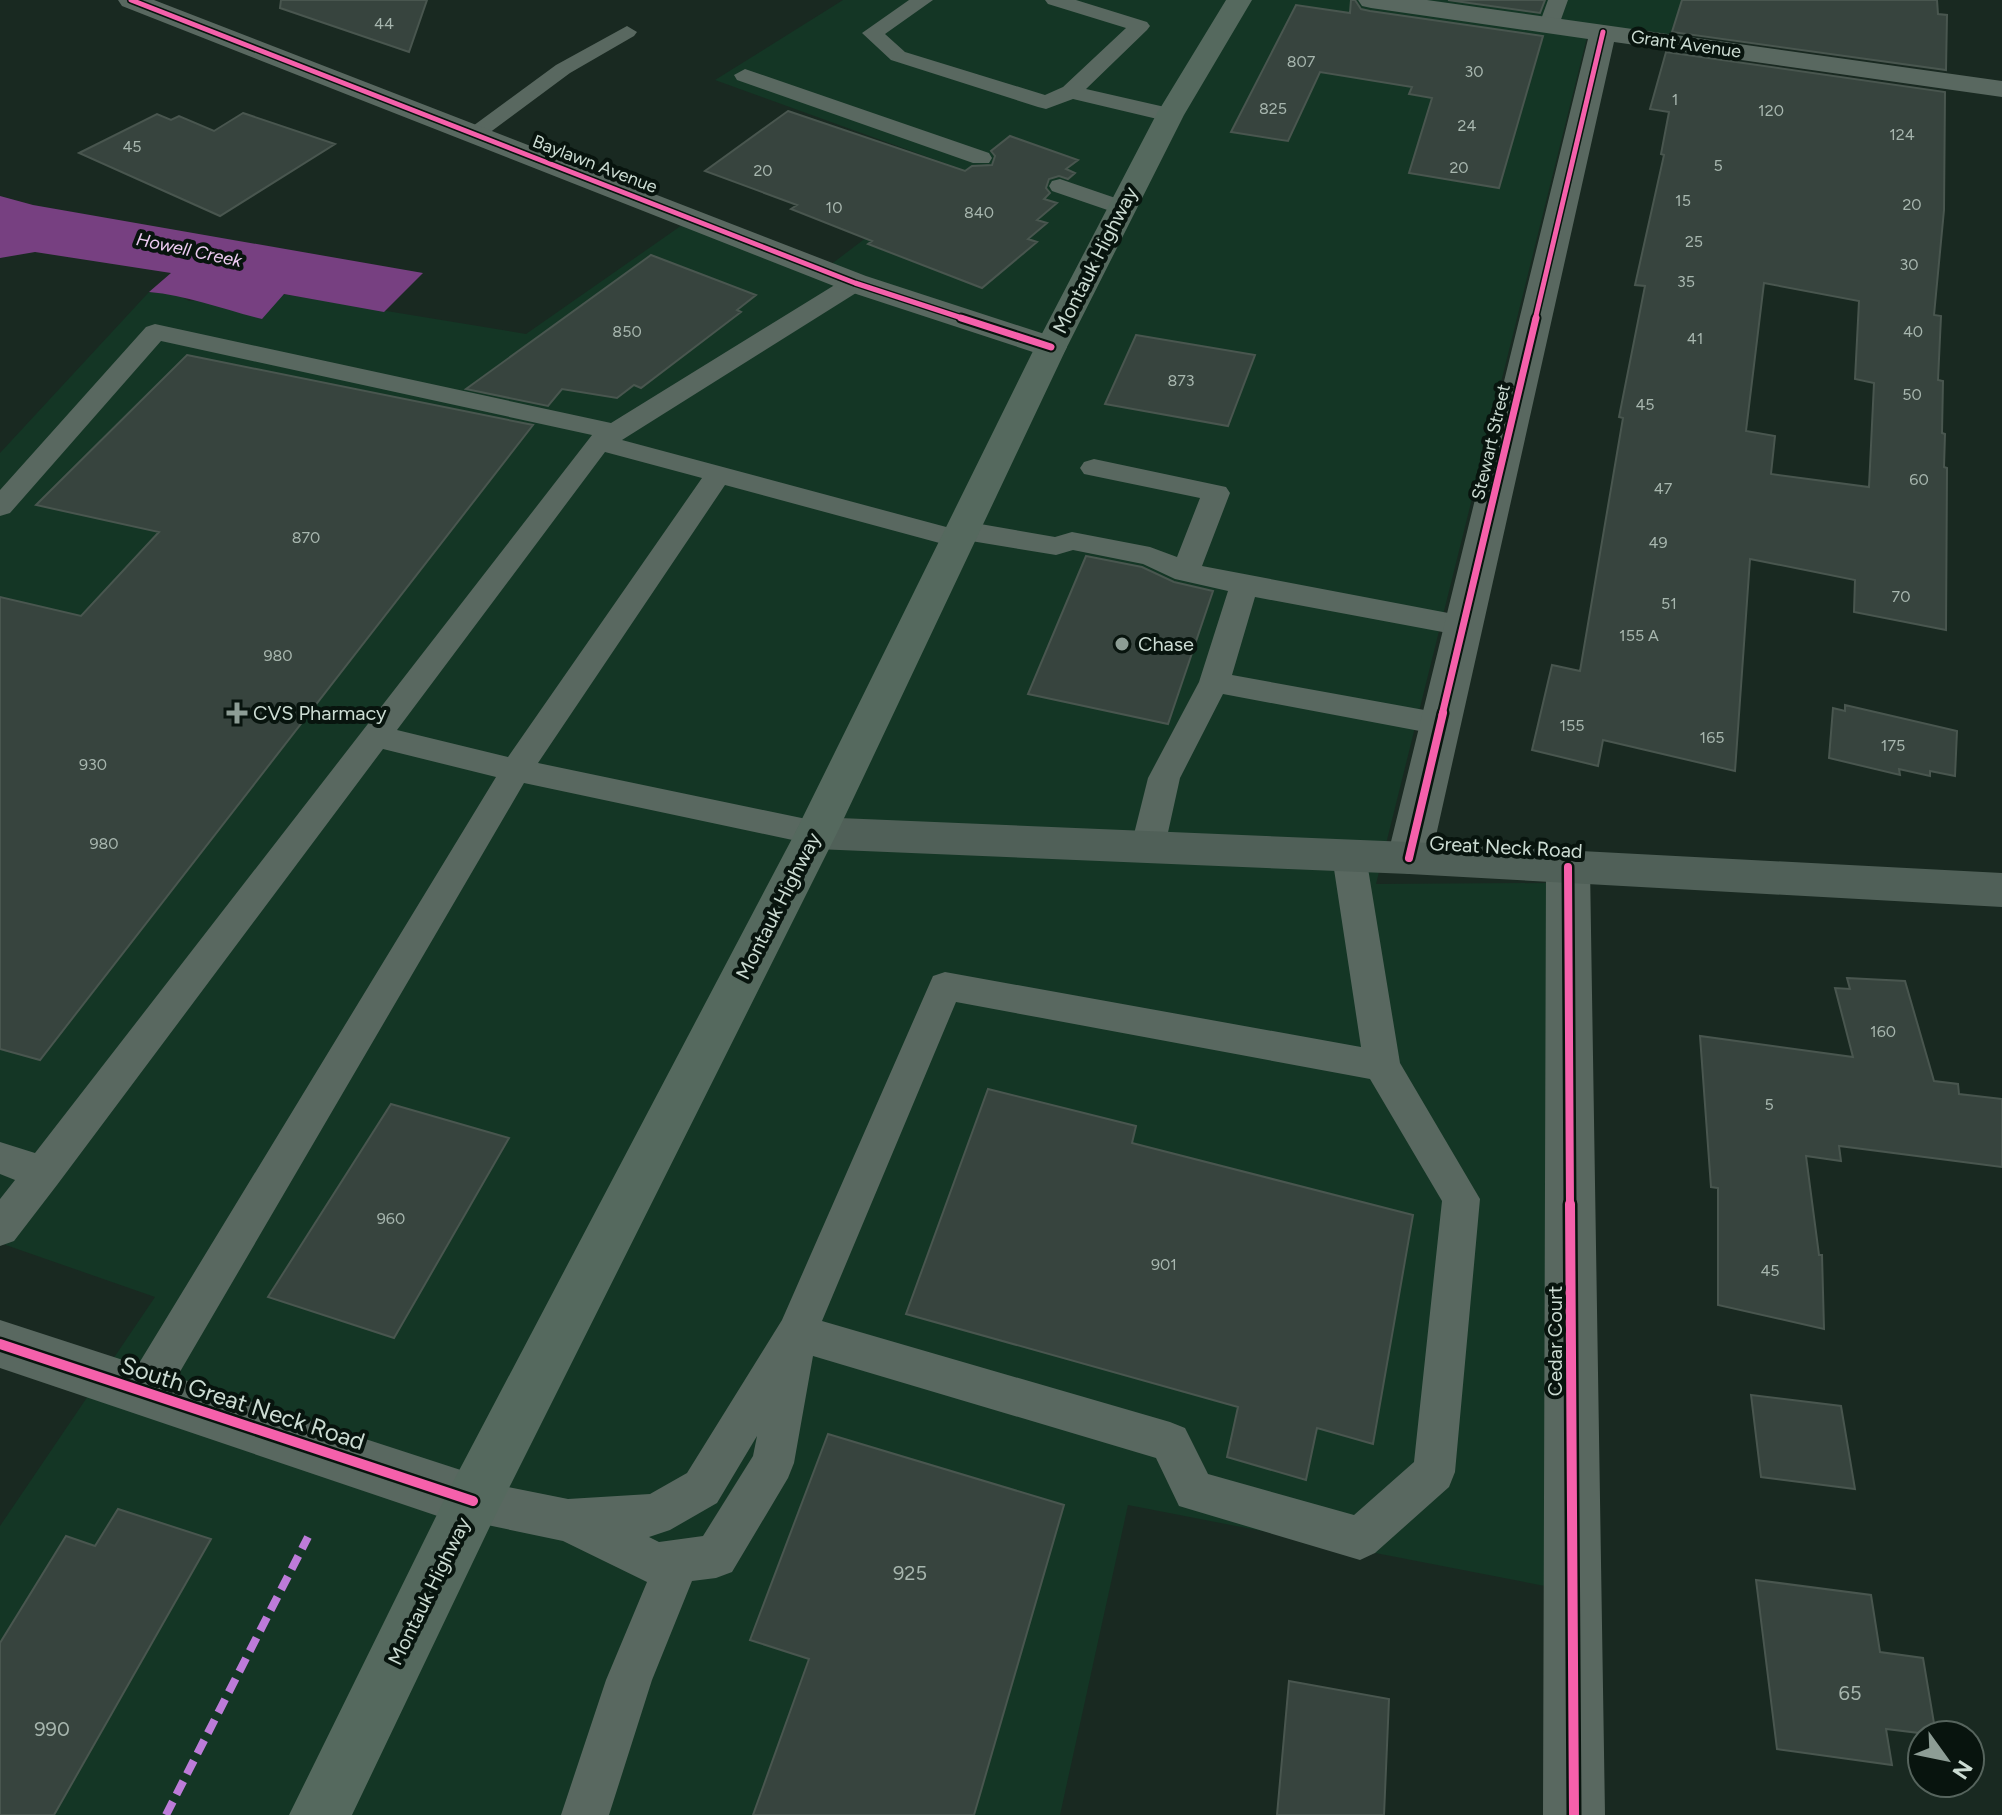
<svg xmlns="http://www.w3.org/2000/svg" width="2002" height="1815" font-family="Figtree,sans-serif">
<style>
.built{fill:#143625}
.water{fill:#774081}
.building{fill:#37443e;stroke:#49564f;stroke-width:2;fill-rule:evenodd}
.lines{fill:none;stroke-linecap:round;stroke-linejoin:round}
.lane{fill:#596860;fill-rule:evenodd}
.street{fill:#596860;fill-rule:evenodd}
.secondary{fill:#506058;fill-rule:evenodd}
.primary{fill:#55695e;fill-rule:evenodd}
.quiet{stroke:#bd7bd9;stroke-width:8;stroke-dasharray:15 8;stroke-linecap:butt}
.cycleway-far3-casing{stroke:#08140e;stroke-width:8}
.cycleway-far2-casing{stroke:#08140e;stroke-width:11}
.cycleway-far1-casing{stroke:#08140e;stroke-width:13}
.cycleway-casing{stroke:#08140e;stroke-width:15}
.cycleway-far3{stroke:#f560ab;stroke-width:5}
.cycleway-far2{stroke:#f560ab;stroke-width:7}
.cycleway-far1{stroke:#f560ab;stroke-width:8}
.cycleway{stroke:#f560ab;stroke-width:10}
.poi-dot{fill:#8d9d95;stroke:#08140e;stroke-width:3}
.labels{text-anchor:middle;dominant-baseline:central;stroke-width:8;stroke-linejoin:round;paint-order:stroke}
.number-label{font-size:16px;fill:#a7b6ae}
.far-street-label{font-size:18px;fill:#ccdcd3;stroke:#08140e}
.far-water-label{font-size:18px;font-style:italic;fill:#efcdf4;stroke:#08140e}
.street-label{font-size:20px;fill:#ccdcd3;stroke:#08140e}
.poi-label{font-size:20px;fill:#ccdcd3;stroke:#08140e;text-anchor:start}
.near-number-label{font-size:20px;fill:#a7b6ae}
.near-street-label{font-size:24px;fill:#ccdcd3;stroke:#08140e}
</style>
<rect width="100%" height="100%" fill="#192921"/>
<path class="built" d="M843,0H1683L1673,38L1590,25L1376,884L1547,883L1545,1586L1128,1505L1060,1815H0V1526L155,1297L0,1243V453L149,292L177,294L189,301L283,294L526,334L685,223L817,275L958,168L715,80Z"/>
<path class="water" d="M0,196L33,205L423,273L384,312L284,294L262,319C225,310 187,295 149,292L171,273L35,252L0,258Z"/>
<path class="building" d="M281,0H427L409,52L280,8Z
M1351,0H1355L1361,9L1370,11L1543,36L1499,188L1409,173L1432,98L1409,94L1412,87L1320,72L1288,141L1231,132L1296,5L1350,13Z
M1448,0H1545L1540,13Z
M1682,0H1937L1938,14L1947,15L1946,70L1672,32Z
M1666,52L1945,92L1944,210L1934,315L1941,316L1938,380L1943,381L1942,433L1945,434L1944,467L1947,468L1946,630L1854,612L1855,580L1750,559L1735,771L1603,740L1598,766L1532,750L1552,665L1580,671L1623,418L1619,417L1645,286L1635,285L1664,155L1661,154L1669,112L1650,109ZM1764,283L1859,301L1855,379L1874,383L1869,487L1771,474L1775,436L1746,431Z
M788,111L965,171L972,166L992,165L995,156L991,151L1010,136L1078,160L1066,169L1075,173L1068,179L1059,176L1049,179L1046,188L1050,193L1044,199L1057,203L1037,220L1047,223L1028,239L1037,242L982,288L868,244L872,241L791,209L797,205L705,171Z
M243,113L335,144L220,216L79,153L157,114L171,120L179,116L214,131Z
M651,255L756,295L737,310L741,312L641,388L634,385L617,398L562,389L548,406L466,389Z
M1136,335L1255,355L1228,426L1105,404Z
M187,355L533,425L40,1060L0,1049V597L81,616L159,532L36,505Z
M1086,556L1142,567L1174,582L1213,591L1168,724L1028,694Z
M1845,705L1957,731L1955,776L1930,771V776L1899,769L1900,775L1829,758L1833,708L1845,711Z
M1847,978L1905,981L1934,1081L1958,1084L1959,1094L2002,1099V1167L1839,1146L1841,1161L1806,1156L1819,1255H1822L1824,1329L1718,1305V1188L1711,1187L1700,1036L1853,1057L1835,988L1850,989Z
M988,1089L1136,1126L1132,1143L1413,1215L1373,1444L1317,1428L1306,1480L1227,1457L1238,1407L906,1314Z
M391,1104L509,1138L394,1338L268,1297Z
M1751,1395L1841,1406L1855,1489L1761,1477Z
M828,1434L1064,1505L974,1815H753L809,1659L750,1640Z
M118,1509L211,1539L54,1815H0V1643L66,1536L95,1546Z
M1756,1580L1871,1595L1880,1652L1923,1658L1936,1735L1886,1729L1892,1765L1777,1749Z
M1289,1681L1389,1699L1384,1815H1277Z"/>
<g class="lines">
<path class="lane" d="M909,0H933L885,34L905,52L1045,95L1063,87L1126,28L1048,4L1045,0H1076L1147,22L1150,26L1147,30L1086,89L1178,110L1181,115L1170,122L1073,99L1046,109L1038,107L891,60L862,33Z
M1548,0H1568L1559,25L1549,31L1539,25Z
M627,26L637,32L634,36L570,73L481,139H465L462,134L556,65Z
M745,69L989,153L992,158L989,163H973L737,80L734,75Z
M1060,179L1130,203L1134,208L1130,213L1122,215L1052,191L1049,186L1052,181Z
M855,276L864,278L867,283L864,288L622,440L950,528L953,524L963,521L1055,537L1072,532L1150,547L1177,557L1200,498L1084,474L1080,468L1084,462L1094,459L1226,487L1230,493L1202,566L1464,616L1475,619L1479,626L1475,633L1464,636L1255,597L1232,675L1441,713L1452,716L1457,724L1452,732L1441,735L1223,694L1180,778L1165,846L1160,855L1148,858L1136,855L1131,846L1148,778L1199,682L1228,591L1175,579L1143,564L1073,550L1056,555L971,541L968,546L958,548L725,485L538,763L816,821L828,824L832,833L828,842L816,845L524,783L160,1406L145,1412L130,1406L124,1392L130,1378L496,777L383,749L57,1185L14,1241L0,1246V1199L15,1180L0,1174V1142L35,1153L592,435L161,341L10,513L0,516V490L146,327L155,324L611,423L846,278ZM605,452L702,478L508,757L397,730Z
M1349,843L1361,847L1366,856L1400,1063L1480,1199L1455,1472L1449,1487L1375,1553L1360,1560L1179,1506L1156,1458L813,1356L794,1463L788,1478L732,1572L716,1578L692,1581L652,1680L609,1815H561L606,1680L647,1582L563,1541L473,1522L458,1516L451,1501L458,1486L473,1480L568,1499L650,1494L687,1473L782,1320L933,976L945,972L1361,1047L1332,856L1337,847ZM956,1002L1370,1079L1442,1201L1414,1462L1354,1515L1208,1474L1185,1428L1170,1422L822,1321ZM757,1436L753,1456L703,1536L659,1542L649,1537L670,1530L717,1503Z"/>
<path class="street" d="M118,0H154L866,276L1063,340L1067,347L1063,354L1051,357L1039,354L844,290L122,6Z
M1358,0H1427L2002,81V97L1614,42L1431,858L1424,870L1409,874L1394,870L1387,858L1588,39L1371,8L1362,6Z
M1568,851L1583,855L1590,867L1605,1815H1543L1546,867L1553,855Z
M0,1320L473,1474L493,1482L501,1501L493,1520L473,1528L0,1368Z"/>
<path class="secondary" d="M816,817L1409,842L2002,873V907L1409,874L816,849L801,844L795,833L801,822Z"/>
<path class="primary" d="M1226,0H1252L1184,115L1067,347L837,833L493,1520L352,1815H289L453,1482L795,833L1035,347L1156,115Z"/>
<path class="quiet" d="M166,1815L308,1537"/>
<g class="cycleway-far3-casing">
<path id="cycleway-far3" d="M131,0L855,283L968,320
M1535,320L1603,32"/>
</g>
<g class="cycleway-far2-casing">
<path id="cycleway-far2" d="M961,318L1051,347
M1442,715L1536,318"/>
</g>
<g class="cycleway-far1-casing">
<path id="cycleway-far1" d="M1409,858L1443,713
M1568,867L1570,1206"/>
</g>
<g class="cycleway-casing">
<path id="cycleway" d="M1570,1204L1574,1815
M0,1344L473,1501"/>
</g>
<use href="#cycleway-far3" class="cycleway-far3"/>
<use href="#cycleway-far2" class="cycleway-far2"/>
<use href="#cycleway-far1" class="cycleway-far1"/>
<use href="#cycleway" class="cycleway"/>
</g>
<g class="poi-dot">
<circle cx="1122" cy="644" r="8"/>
<path d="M233 701h8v8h8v8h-8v8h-8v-8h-8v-8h8z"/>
</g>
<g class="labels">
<g class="number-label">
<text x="384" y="23">44</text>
<text x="1301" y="61">807</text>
<text x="1474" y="71">30</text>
<text x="1675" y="99">1</text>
<text x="1273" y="108">825</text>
<text x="1771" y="110">120</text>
<text x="1467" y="125">24</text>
<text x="1902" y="134">124</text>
<text x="132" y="146">45</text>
<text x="1718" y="165">5</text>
<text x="1459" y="167">20</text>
<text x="763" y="170">20</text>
<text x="1683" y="200">15</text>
<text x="1912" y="204">20</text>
<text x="834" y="207">10</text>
<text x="979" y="212">840</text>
<text x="1694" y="241">25</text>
<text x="1909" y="264">30</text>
<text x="1686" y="281">35</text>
<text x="627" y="331">850</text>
<text x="1913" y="331">40</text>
<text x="1695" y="338">41</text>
<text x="1181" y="380">873</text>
<text x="1912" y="394">50</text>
<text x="1645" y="404">45</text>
<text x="1919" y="479">60</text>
<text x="1663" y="488">47</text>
<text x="306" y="537">870</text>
<text x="1658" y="542">49</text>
<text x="1901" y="596">70</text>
<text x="1669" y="603">51</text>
<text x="1639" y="635">155 A</text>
<text x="278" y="655">980</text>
<text x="1572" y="725">155</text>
<text x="1712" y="737">165</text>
<text x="1893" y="745">175</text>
<text x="93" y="764">930</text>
<text x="104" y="843">980</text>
<text x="1883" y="1031">160</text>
<text x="1769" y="1104">5</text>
<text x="391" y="1218">960</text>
<text x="1164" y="1264">901</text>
<text x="1770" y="1270">45</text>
</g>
<g class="far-street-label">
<text transform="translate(1686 44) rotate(8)">Grant Avenue</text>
<text transform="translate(595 164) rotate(21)">Baylawn Avenue</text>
<text transform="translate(1491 442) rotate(-77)">Stewart Street</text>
</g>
<g class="far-water-label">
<text transform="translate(189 250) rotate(12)">Howell Creek</text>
</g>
<g class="street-label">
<text transform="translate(1095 260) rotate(-63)">Montauk Highway</text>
<text transform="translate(1506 847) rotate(3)">Great Neck Road</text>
<text transform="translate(778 906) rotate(-63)">Montauk Highway</text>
<text transform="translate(1555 1341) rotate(-90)">Cedar Court</text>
<text transform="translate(429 1591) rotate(-64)">Montauk Highway</text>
</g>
<g class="poi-label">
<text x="1138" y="644">Chase</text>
<text x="253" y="713">CVS Pharmacy</text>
</g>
<g class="near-number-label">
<text x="910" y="1573">925</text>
<text x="1850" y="1693">65</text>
<text x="52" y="1729">990</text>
</g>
<g class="near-street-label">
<text transform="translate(243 1403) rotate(18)">South Great Neck Road</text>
</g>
</g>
<g transform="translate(1946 1759) rotate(123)"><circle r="38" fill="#08140e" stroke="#56645d" stroke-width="2"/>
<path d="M0-6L14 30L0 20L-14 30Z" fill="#8d9d95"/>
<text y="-12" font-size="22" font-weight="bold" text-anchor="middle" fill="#ccdcd3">N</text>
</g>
</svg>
